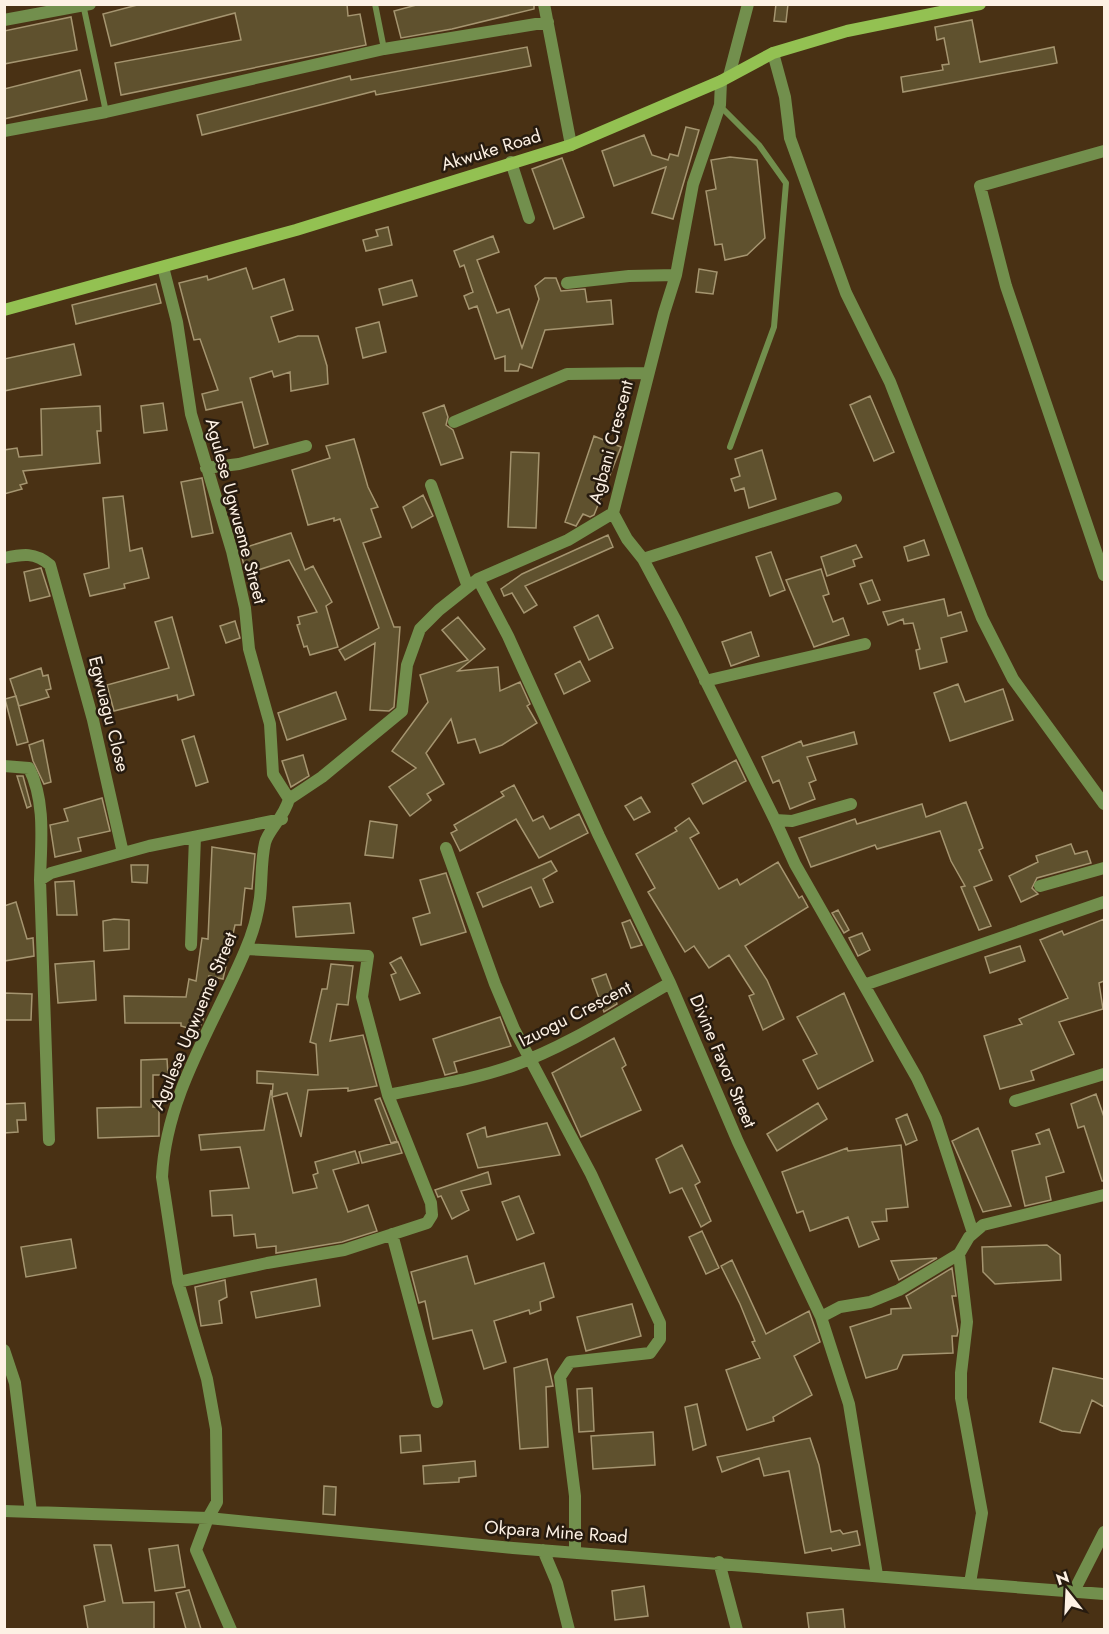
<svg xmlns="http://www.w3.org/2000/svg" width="1109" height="1634" font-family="Jost,sans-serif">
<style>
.building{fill:#5f512e;stroke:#a59570;stroke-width:1.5}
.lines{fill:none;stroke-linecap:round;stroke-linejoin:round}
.lane{stroke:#728f4d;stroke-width:6}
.street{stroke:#728f4d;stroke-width:12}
.secondary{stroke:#93c152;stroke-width:12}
.labels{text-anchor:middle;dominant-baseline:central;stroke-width:5;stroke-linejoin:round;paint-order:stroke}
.street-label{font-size:18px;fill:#fdf1e4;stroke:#271b0f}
</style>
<rect width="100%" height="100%" fill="#493114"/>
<path class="building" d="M141,4H347L348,16L360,14L366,45L121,95L115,63L241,40L235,13L111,46L103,14Z
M420,4H534V9L452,29L401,38L394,11Z
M776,4H788L786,22L774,21Z
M71,17L77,50L4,64V31Z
M972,20L980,62L1054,47L1057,63L903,92L901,77L943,70L942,65L949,64L944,38L937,40L935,27Z
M527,47L531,66L376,95L375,91L202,135L197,115L350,76L351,80Z
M80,70L87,100L4,119V89Z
M686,127L699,130L673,219L652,213L666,167L614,186L602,151L644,135L652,155L668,160L670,154L678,156Z
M730,157L757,160L765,238L747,255L725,260L722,244L715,245L706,191L716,189L711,160Z
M562,158L584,217L554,229L532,169Z
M388,227L392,245L366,251L363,240L378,236L376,230Z
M493,236L499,252L477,260L497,313L509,309L522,348L539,299L535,286L545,278H556L561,291L585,289L587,302L611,300L613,324L545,330L532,368L520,364L518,371H505V356L495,359L477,306L469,309L464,296L473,292L464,265L460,267L454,251Z
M246,268L253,289L284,279L293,310L271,317L279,342L298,336H318L327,366L328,384L291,391L290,372L274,377L272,371L250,378L268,444L254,448L242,402L206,410L202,394L218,390L200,339L194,340L179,283L207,276L208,280Z
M699,269L717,272L713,294L696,292Z
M412,280L417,296L383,305L379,289Z
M156,284L161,303L76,324L72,305Z
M379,322L386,352L363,358L356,328Z
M74,344L81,375L4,391V359Z
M870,396L894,452L874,461L850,405Z
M163,403L167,430L144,433L141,406Z
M444,405L448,417L446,425L453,430L463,458L441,465L423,413Z
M100,406L101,431H97L100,463L23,471L27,483L20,485L22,489L4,494V450L17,448L19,457L42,455L41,409Z
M594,436L621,447L594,515L590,517L583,514L576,526L565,522Z
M354,439L368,487L378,507L371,509L381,537L363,543L394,627H400L394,707L389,711L370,710L375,643L345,660L339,650L379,628L340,519L334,521V518L308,525L292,470L330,458L326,446Z
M762,450L776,499L749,508L744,488L735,491L731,479L740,476L735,459Z
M511,452L539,453L536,528L508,527Z
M202,478L213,533L192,537L181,482Z
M423,495L433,516L412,528L403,507Z
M123,496L130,551L142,548L149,578L124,584L125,588L90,596L84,574L109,568L103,498Z
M291,533L305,570L313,566L332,602L326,606L338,647L310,655L307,646L304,647L297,625L300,624L298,617L317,612L289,560L246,574L240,549Z
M608,535L613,547L525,586L537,605L524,613L512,593L504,596L501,589L522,574Z
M924,540L929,555L908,561L904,547Z
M856,545L862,557L853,560L855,566L827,576L821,557Z
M771,552L785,590L770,596L756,557Z
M41,568L50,596L30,601L24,572Z
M821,569L829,594L823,596L833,622L843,618L849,635L814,647L786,580Z
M872,580L880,600L868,604L860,584Z
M944,599L948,616L961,612L967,631L941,638L947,662L920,669L916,650L920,649L913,623L904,624L903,619L888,625L883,612Z
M598,615L613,648L589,660L574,627Z
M172,617L194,695L178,700L177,695L114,711L107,685L169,668L155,622Z
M458,617L485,649L458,671L498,667L500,691L520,682L530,704L527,706L537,723L502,745L480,753L475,739L458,743L451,719L426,753L444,784L427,794L431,800L410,816L389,787L416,768L392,751L428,702L420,675L468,660L442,630Z
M235,621L240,638L226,643L220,626Z
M751,632L759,656L731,666L722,642Z
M580,661L590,681L564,694L555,674Z
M41,668L43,676L48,675L51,689L46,690L49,697L19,706L10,679Z
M958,684L965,702L1003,689L1013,720L950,741L934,693Z
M336,692L346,719L287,740L278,713Z
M16,696L28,742L17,745L5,699Z
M854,732L857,744L807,757L816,780L809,783L815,799L790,809L779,780L773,783L762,757L801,741L803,746Z
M194,736L208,782L196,786L182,740Z
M43,740L51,782L44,784L33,761L29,745Z
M303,755L309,776L291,787L282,761Z
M736,760L746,781L703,804L692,784Z
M17,776H23L31,806L27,808Z
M514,785L533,821L543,816L550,829L579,814L588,833L539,858L516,819L460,851L451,833L457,830L454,825L504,796L501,792Z
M641,797L650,812L634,820L625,806Z
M102,798L110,831L78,838L81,851L55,857L50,825L68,821L64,809Z
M966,802L983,848L979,850L992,880L974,887L991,926L979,930L961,887L965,886L951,861L940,831L877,849L875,845L811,867L799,838L855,819L857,824L922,804L926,817Z
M689,818L699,833L690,838L719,889L737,879L740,885L778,862L799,898L802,896L808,907L745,946L767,980L784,1019L763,1030L749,996L754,994L729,955L709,968L694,946L685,952L648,892L655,888L636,854L677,831L675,828Z
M370,821L397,825L393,858L365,855Z
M1071,844L1075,854L1087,851L1091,863L1037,878L1032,888L1038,894L1021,902L1009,876L1038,862L1036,856Z
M212,847L255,854L253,876L252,889L245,888L241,925H235L223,979L209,976L203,1020L198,1031L181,1026V1023H125L124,996L186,997L189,979L196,981L202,938L208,939Z
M551,861L557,871L543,879L553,902L540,907L531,887L483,907L477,893Z
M131,865H148L147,883L132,882Z
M446,873L466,932L421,945L413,918L430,913L420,880Z
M74,881L77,915H57L55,882Z
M16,902L27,939L33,938L34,956L4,961V906Z
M350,903L354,933L296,937L293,907Z
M838,910L849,930L844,933L832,913Z
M114,919L129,920V949L104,951L103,921Z
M1104,919V981L1099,983L1103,1009L1059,1022L1074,1054L1031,1071L1034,1080L1000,1089L984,1036L1022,1024L1019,1019L1068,998L1040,940L1062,931L1064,935Z
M630,920L642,945L631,948L622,923Z
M862,933L870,950L858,956L849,938Z
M1020,946L1025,961L990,973L985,957Z
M401,957L420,993L400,1000L391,975L396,973L390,963Z
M94,961L96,1000L58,1003L55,964Z
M331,964L353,966L348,1005L337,1004L330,1041L363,1035L377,1086L348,1091V1088L308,1090L301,1137L287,1093L272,1097L293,1193L317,1188L313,1175L318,1173L315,1162L355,1151L359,1163L333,1170L348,1212L368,1205L377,1231L342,1242L276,1253V1246L257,1248L255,1234L234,1236L232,1215L212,1216L210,1191L249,1188L240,1147L201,1150L199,1135L264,1130L271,1090L272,1096L273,1084L257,1083V1071L318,1075L316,1044L310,1042L322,989H327Z
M606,974L617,1004L604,1012L592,979Z
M4,993L32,994L31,1020H4Z
M844,993L873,1061L818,1089L803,1060L817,1054L797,1017Z
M500,1017L511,1046L454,1062L457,1072L445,1075L433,1039Z
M614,1038L626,1065L622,1068L641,1110L581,1137L552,1073Z
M167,1059L168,1075H153V1107H159V1136L98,1138L97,1108L141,1107V1060Z
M1096,1094L1104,1117V1181H1102L1084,1126L1078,1128L1071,1104Z
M380,1098L397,1141L391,1143L375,1100Z
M25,1103L26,1120H17L18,1132L4,1133V1104Z
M818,1103L827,1119L777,1151L767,1134Z
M907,1114L917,1140L906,1145L896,1119Z
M547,1123L560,1155L478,1168L467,1134L485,1127L487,1137Z
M978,1128L1011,1206L983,1212L952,1141Z
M1049,1129L1064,1172L1046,1177L1051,1200L1025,1206L1012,1151L1040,1144L1036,1134Z
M398,1142L402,1153L362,1163L359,1152Z
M682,1145L700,1182L695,1185L711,1221L701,1227L682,1188L670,1193L656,1159Z
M901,1145L908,1207L886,1209L887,1221L872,1222L879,1239L859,1247L848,1217L810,1231L803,1211L797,1213L782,1172L847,1148L848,1151Z
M488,1172L491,1184L461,1191L469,1210L452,1219L441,1196L438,1197L435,1190Z
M519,1196L534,1233L517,1240L502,1202Z
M702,1231L719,1268L706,1274L689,1237Z
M71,1239L76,1268L26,1277L21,1247Z
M1047,1245L1060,1255L1061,1280L995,1284L983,1272L982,1247Z
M467,1256L475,1284L544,1263L554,1297L540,1302L541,1310L530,1314L529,1310L494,1321L506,1362L484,1369L472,1330L433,1339L425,1301L419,1303L411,1272Z
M937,1258L899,1280L891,1261Z
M732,1260L766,1334L809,1311L820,1342L794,1356L812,1395L773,1417L774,1421L747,1430L726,1370L760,1358L752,1342L755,1341L740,1304L721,1266Z
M952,1268L956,1296H952L958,1331L957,1336H952L953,1353L903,1355L897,1369L866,1378L850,1327L891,1314V1309L911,1308L906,1296Z
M316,1279L320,1306L256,1318L251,1292Z
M225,1280L227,1297L219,1301L222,1323L201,1326L195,1287Z
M632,1304L641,1336L586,1351L577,1317Z
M547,1359L553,1386L546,1387L548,1447L520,1449L514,1368Z
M1053,1368L1104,1379V1407L1092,1400L1080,1433L1062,1431L1040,1422Z
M592,1388L594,1431L579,1432L577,1389Z
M697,1404L706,1445L693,1450L685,1407Z
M653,1432L655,1465L593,1469L591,1436Z
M420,1435L421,1451L401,1453L400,1436Z
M810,1438L819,1465L831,1532L840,1530L843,1534L857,1531L860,1545L832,1551L831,1548L805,1553L789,1471L764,1476L759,1458L722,1472L717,1457Z
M475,1461L476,1476L459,1478V1482L424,1484L423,1466Z
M324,1486L336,1487L335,1515L323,1514Z
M94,1545H111L123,1603L154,1602V1629H88L84,1606L105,1601Z
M178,1545L185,1587L155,1591L149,1549Z
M644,1586L648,1616L615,1620L612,1591Z
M189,1590L201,1629H186L176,1593Z
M843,1609L845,1629H809L807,1613Z"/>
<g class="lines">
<path class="lane" d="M83,4L106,112
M375,4L384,49
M720,106L759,145L786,183L774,327L730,447"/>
<path class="street" d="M544,4L571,145
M4,20L90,4
M773,53L785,97L790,138L846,293L890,382L982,618L1013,679L1104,804
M729,76L748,4
M4,131L106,112L384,49L548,22
M1104,151L980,186L1006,286L1104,575
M511,162L529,218
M163,267L177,322L191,414L232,551L245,608L249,649L270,724L273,774L289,799C284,818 268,830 265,843C261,860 262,880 260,898C258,914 252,935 245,951C214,1025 166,1094 162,1177L178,1282L207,1379L216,1429L217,1502L208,1518L196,1550L231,1630
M567,283L629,276L676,275
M454,422L567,374L648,373
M206,468L239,464L306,446
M431,485L468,587
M613,513L627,539L643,559L675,619L775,820L792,821L851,804
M4,558C23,554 35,552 50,565L93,720L123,853
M643,559L836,498
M478,579L508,636L599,836L670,983L738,1142L821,1317L849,1404L877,1575
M705,681L865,644
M4,766L29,768C46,802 41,843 40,880
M289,799L322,777L402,711L407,665L420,629L439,610L478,579L568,540L613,513L664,313L676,275L693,184L720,105L721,81
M775,820L795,864L917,1078L936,1119L973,1233
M446,848L495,984L514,1029L591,1174L660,1323V1339L650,1353L570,1362L560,1377L575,1496V1552
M1040,886L1104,868
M191,945L195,837
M864,985L1104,902
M388,1095C429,1086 473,1080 512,1066C568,1046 619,1012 670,983
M1015,1101L1104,1074
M49,1140L40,880L51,873L149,846L282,819
M392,1234L437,1402
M959,1254L967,1322L961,1373V1398L982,1513L970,1583
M178,1282L267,1263L344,1250L427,1223L432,1215L431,1203L388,1095L362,997L368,956L246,949
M821,1317L840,1307L870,1302L899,1290L959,1254L969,1237L983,1225L1104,1195
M4,1350L15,1383L31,1512
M4,1511L208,1518L513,1548L1104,1594
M543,1550L557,1583L569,1630
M719,1562L737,1630
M1074,1591L1104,1532"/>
<path class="secondary" d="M4,310L296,230L571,145L721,81L773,53L847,31L980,4"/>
</g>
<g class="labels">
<g class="street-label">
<text transform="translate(491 150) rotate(-17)">Akwuke Road</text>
<text transform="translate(611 442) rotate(-75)">Agbani Crescent</text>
<text transform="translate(236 511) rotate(75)">Agulese Ugwueme Street</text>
<text transform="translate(109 714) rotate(76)">Egwuagu Close</text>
<text transform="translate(575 1014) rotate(-27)">Izuogu Crescent</text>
<text transform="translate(194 1021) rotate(-67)">Agulese Ugwueme Street</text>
<text transform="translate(723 1061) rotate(67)">Divine Favor Street</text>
<text transform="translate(556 1532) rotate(4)">Okpara Mine Road</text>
</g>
</g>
<rect width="1109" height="1634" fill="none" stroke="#fdf1e4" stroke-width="12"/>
<g transform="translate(1067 1592) rotate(342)" stroke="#271b0f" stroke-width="4.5" paint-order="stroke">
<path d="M0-4.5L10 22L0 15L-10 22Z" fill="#fdf1e4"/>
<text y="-9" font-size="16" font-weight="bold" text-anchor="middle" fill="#fdf1e4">N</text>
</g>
</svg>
